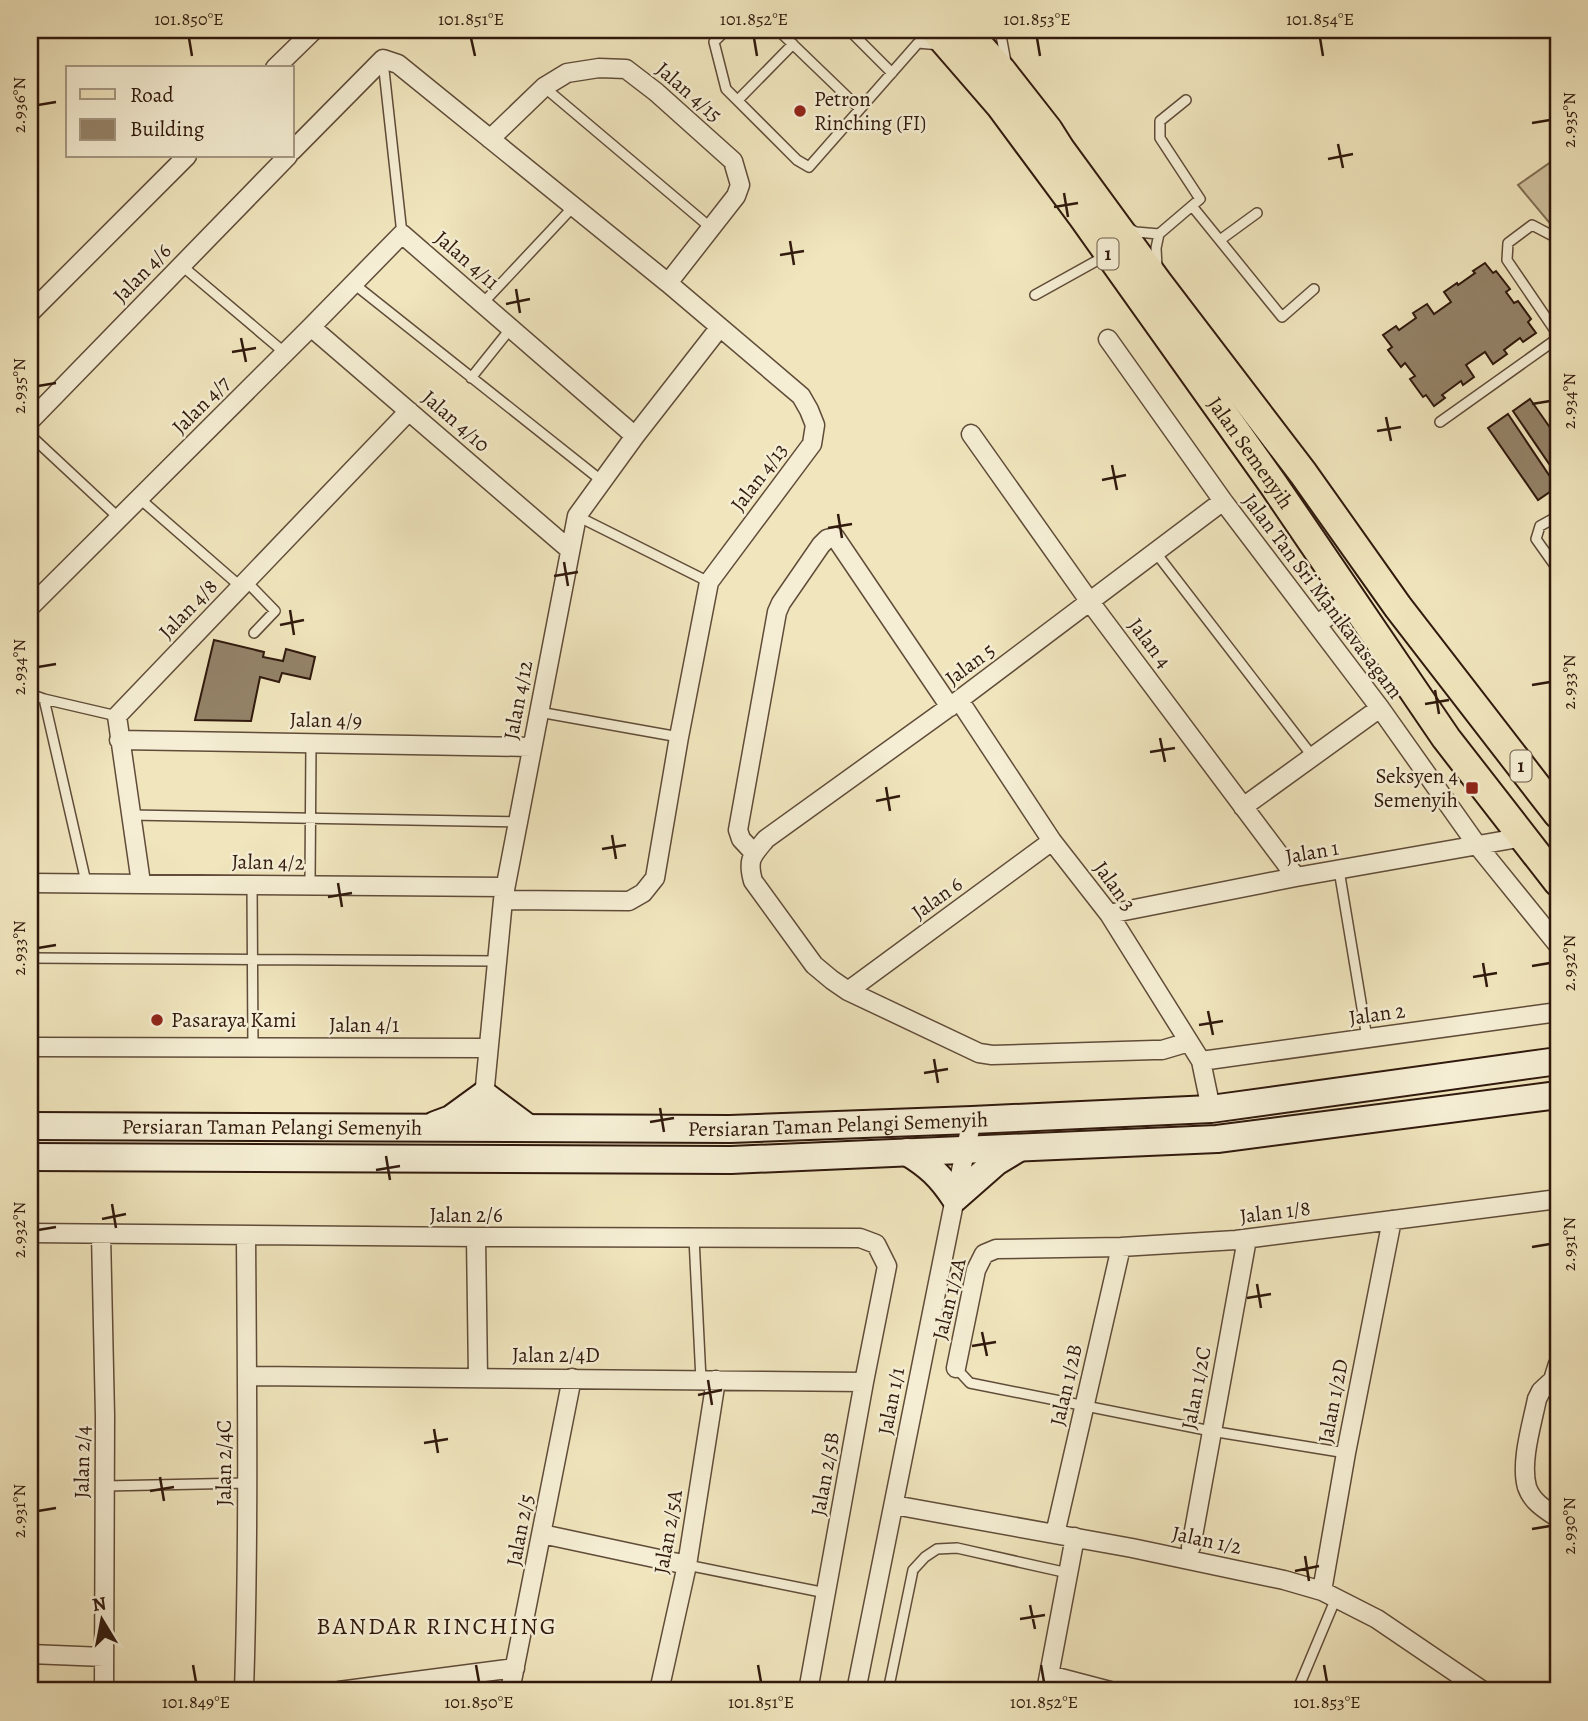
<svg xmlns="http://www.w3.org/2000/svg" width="1588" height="1721" font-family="Alegreya,serif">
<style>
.green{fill:#cfc29f;stroke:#806e56;stroke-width:2}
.building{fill:#948369;stroke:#30190d;stroke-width:2}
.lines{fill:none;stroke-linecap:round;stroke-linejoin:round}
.lane-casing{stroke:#604c39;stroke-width:12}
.street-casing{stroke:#604c39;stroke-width:21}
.secondary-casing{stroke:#30190d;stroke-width:30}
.primary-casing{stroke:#30190d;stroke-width:32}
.lane{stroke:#f5eed4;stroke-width:9}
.street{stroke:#f5eed4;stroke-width:18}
.secondary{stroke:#f5eed4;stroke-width:26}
.primary{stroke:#f0e5bd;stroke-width:28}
.ticks{fill:none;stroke:#30190d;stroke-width:2.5}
.poi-dot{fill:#8f2418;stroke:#f5eed4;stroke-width:2.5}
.labels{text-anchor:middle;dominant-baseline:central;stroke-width:5;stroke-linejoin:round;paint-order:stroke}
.shield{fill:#f5eed4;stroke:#6b5949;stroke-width:2}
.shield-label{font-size:19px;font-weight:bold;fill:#30190d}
.street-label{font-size:21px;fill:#30190d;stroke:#f5eed4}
.poi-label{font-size:21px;fill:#30190d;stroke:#f5eed4;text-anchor:start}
.quarter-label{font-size:24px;letter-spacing:2px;fill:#30190d;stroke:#f5eed4}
.neatline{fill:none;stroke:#30190d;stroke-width:2.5}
.ticks-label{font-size:18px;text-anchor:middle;fill:#30190d}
</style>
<rect width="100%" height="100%" fill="#f0e5bd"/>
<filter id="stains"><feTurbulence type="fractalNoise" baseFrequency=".00286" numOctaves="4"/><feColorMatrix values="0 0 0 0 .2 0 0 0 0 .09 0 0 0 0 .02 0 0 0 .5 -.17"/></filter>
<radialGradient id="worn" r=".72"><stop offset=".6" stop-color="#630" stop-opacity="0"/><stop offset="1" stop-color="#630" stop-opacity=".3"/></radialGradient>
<path class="green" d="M1558,157V233L1518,185Z"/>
<path class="building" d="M1485,263L1493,273L1496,271L1510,289L1506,292L1514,303L1518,301L1531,319L1528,322L1536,333L1523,342L1520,338L1504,350L1507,354L1493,364L1485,352L1466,365L1474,377L1463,385L1461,381L1442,395L1445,398L1434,406L1426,395L1423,397L1410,379L1415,376L1405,363L1401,367L1388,350L1392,347L1383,335L1396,326L1399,330L1416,318L1413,313L1427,304L1434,314L1451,302L1444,292L1457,283L1458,285L1475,273L1473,271Z
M1530,399L1558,439V477L1513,411Z
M1508,414L1557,487L1538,500L1488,428Z
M214,640L264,652L263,657L283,661L286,649L315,657L310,679L282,673L279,682L260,677L251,721L195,720Z"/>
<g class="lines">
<g class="lane-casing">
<path id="lane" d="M726,30L714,42L726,89L797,160L809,167L918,43L940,45
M778,30L860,109
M849,30L892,73
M1000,30L1006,62
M383,61L402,234
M544,87L711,228
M738,100L793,44
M1192,206L1282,317L1314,289
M1130,229L1136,232L1159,234
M1220,240L1257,213
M1558,242L1553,236L1532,225L1508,243L1507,260L1558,335
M181,265L285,353
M1157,267L1156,248L1159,234L1200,199L1160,138V121L1186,100
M354,284L602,481
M1035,295L1107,255
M483,303L573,207
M471,378L511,328
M1440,422L1558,338
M30,435L119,518
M139,498L241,587
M577,516L709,582
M1558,516L1540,526L1536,539L1558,570
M1156,553L1313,757
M246,581L275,611L254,633
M30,694L44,699L117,716
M44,699L86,882
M539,712L679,737
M130,815L518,822
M1339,870L1367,1038
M252,884L253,1048
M310,885L311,743
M30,958L497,961
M694,1238L701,1380
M956,1368L970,1383L1211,1431L1346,1453
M105,1486L247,1483
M687,1565L826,1593
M888,1691L913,1570L925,1557L937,1549L957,1548L1068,1573
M1297,1691L1336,1598"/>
</g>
<g class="street-casing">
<path id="street" d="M275,68L314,30
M490,139L544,87L567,73L599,68L626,69L656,92L733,161L740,185L736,196L668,283
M292,151L383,59L398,64L668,283L801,396L809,410L815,425L812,444L709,582L679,737L655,878L643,893L629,901L503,900
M30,313L187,156
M311,327L570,550
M1108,339L1223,501L1380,708L1477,845L1558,945
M30,421L288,156
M971,434L1090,602L1296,877
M30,607L311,327L402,234L635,436
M1317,625L1351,598
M959,700L1052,841L1109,914L1201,1061L1211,1109
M119,740L532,747
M1243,807L1380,708
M754,853L741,839L738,830L777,612L781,603L821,545L827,539L835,537L950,707
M30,883L505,887
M141,883L117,716L409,411
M1109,914L1296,877L1524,837
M848,991L1052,841
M1189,1042L1162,1050H1154L992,1055L979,1053L848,991L832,980L814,965L753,881C747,859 752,856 766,839L959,700L1223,501
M30,1047L488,1048
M1201,1061L1558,1012
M481,1128L503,900L577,516L635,436L720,327
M30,1233L476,1237L860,1238L876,1244L887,1266L864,1382L808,1691
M101,1234L105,1416L104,1691
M476,1237L478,1377
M1558,1364L1553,1380L1541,1391L1537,1399C1532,1424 1520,1462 1527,1487C1532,1502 1546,1510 1558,1518
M956,1368L976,1270L984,1254L996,1249L1121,1247L1236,1240L1558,1199
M247,1376L864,1382
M894,1505L1132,1548L1284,1580L1322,1591L1377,1619L1483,1691
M542,1534L687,1565
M1055,1534L1121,1247
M1191,1547L1247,1239
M1322,1591L1346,1453L1392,1220
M30,1654L104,1657
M1049,1675L1110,1691
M244,1691C249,1539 247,1387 246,1236
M339,1691L515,1668
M510,1691L572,1378
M659,1691L687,1565L716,1380
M856,1691L955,1198L972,1120
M1046,1691L1075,1537"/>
</g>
<g class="secondary-casing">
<g id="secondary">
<path d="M435,1125L451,1119L484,1095L528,1128"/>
<path id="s1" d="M30,1126L730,1129L972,1120L1211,1109L1558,1061"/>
<path d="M907,1152C929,1165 941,1177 955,1198L996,1162L1019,1148"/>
<path d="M30,1157L731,1160L1217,1139L1558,1095"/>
</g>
</g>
<g class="primary-casing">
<g id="primary">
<path id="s2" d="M935,30L1000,105L1083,217L1273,484L1446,738L1558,882"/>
<path d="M965,30L1001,70L1048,130L1060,149L1158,283L1303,473L1398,607L1558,814"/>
</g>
</g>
<use href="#lane" class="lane"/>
<use href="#street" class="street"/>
<use href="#secondary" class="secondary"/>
<use href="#primary" class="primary"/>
</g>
<path class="ticks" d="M189,38L192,56M471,38L475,56M754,38L757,56M1037,38L1040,56M1320,38L1323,56M38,105L56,102M1532,123L1550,120M1338,144L1343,168M1328,159L1353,154M1064,193L1068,217M1054,207L1078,203M790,241L794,265M780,255L804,251M516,289L520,313M506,304L530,299M241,338L246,362M232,352L256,348M38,386L56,383M1532,404L1550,401M1386,417L1391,441M1377,431L1401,427M1112,465L1117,490M1102,480L1126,475M838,514L842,538M828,528L852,524M564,562L568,586M554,576L578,572M290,610L294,635M280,625L304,620M38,667L56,664M1532,685L1550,682M1435,690L1439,714M1425,704L1449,700M1160,738L1165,762M1150,752L1175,748M886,787L890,811M876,801L900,796M612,835L616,859M602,849L626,845M338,883L342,907M328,897L352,893M38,948L56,945M1483,963L1487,987M1532,966L1550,963M1473,977L1497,973M1208,1011L1213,1035M1199,1025L1223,1021M934,1059L938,1083M924,1073L948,1069M660,1108L664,1132M650,1122L674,1118M386,1156L390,1180M376,1170L400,1166M112,1204L116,1228M102,1219L126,1214M38,1230L56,1227M1532,1247L1550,1244M1257,1284L1261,1308M1247,1298L1271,1294M982,1332L987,1356M972,1346L996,1342M708,1380L712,1405M698,1395L722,1390M434,1429L438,1453M424,1443L448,1439M160,1477L164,1501M150,1491L174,1487M38,1511L56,1508M1532,1529L1550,1526M1305,1556L1309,1581M1295,1571L1319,1566M1030,1605L1035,1629M1020,1619L1045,1615M193,1665L196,1682M476,1665L479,1682M758,1665L761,1682M1041,1665L1044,1682M1324,1665L1327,1682"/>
<g class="poi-dot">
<circle cx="800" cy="111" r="7"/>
<rect x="1465" y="781" width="14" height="14" rx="3.5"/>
<circle cx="157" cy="1020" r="7"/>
</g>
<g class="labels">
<g class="shield">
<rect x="1097.5" y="238.5" width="21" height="31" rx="5"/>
<rect x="1510.5" y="750.5" width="21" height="31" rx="5"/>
</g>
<g class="shield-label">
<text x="1108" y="254">1</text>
<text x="1521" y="766">1</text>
</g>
<g class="street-label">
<text transform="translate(689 92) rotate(41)">Jalan 4/15</text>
<text transform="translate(467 260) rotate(41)">Jalan 4/11</text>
<text transform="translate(142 273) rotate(-46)">Jalan 4/6</text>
<text transform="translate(201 405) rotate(-45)">Jalan 4/7</text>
<text transform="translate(456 421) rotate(41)">Jalan 4/10</text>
<text stroke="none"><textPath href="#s2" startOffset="528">Jalan Semenyih</textPath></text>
<text transform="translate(759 477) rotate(-53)">Jalan 4/13</text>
<text transform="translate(1323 596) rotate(53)">Jalan Tan Sri Manikavasagam</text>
<text transform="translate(188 609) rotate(-46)">Jalan 4/8</text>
<text transform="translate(1150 643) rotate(53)">Jalan 4</text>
<text transform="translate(970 664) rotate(-37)">Jalan 5</text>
<text transform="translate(518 700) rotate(-79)">Jalan 4/12</text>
<text transform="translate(326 720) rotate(1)">Jalan 4/9</text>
<text transform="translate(1312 852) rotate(-10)">Jalan 1</text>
<text transform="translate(268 862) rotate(1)">Jalan 4/2</text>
<text transform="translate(1115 886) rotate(54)">Jalan 3</text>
<text transform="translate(937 898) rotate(-36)">Jalan 6</text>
<text transform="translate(1377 1014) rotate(-8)">Jalan 2</text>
<text x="364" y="1025">Jalan 4/1</text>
<text stroke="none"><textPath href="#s1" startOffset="808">Persiaran Taman Pelangi Semenyih</textPath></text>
<text stroke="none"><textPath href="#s1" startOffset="242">Persiaran Taman Pelangi Semenyih</textPath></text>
<text transform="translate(1275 1212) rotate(-7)">Jalan 1/8</text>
<text x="466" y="1215">Jalan 2/6</text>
<text transform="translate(949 1299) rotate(-76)">Jalan 1/2A</text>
<text x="556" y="1355">Jalan 2/4D</text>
<text transform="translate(1066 1385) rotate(-77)">Jalan 1/2B</text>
<text transform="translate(1196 1388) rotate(-79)">Jalan 1/2C</text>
<text transform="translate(891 1401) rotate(-79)">Jalan 1/1</text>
<text transform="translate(1333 1401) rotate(-79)">Jalan 1/2D</text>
<text transform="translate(82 1462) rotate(-89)">Jalan 2/4</text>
<text transform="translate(224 1463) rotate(-90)">Jalan 2/4C</text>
<text transform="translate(825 1474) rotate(-80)">Jalan 2/5B</text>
<text transform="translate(520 1530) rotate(-79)">Jalan 2/5</text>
<text transform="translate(668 1532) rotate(-80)">Jalan 2/5A</text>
<text transform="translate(1207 1540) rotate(12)">Jalan 1/2</text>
</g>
<g class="poi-label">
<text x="814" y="99">Petron<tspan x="814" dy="24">Rinching (FI)</tspan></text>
<text x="1458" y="776" text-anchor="end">Seksyen 4<tspan x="1458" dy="24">Semenyih</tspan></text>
<text x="171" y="1020">Pasaraya Kami</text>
</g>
<g class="quarter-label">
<text x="437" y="1626">BANDAR RINCHING</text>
</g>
</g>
<rect width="1588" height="1721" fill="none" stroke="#f0e5bd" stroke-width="77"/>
<rect x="66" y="66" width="228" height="91" fill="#f5eed4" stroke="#a69984" stroke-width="2"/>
<rect x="80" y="89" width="35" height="10" fill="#f0e5bd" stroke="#a69984" stroke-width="2"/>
<text x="130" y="102" font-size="21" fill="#30190d">Road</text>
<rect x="80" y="119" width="35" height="21" fill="#948369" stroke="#a69984" stroke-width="2"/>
<text x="130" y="136" font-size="21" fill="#30190d">Building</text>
<g transform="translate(102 1620) rotate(350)" stroke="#f5eed4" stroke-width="5" paint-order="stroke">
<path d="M0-5L12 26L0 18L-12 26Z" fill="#30190d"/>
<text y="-10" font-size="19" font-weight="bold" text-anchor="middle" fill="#30190d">N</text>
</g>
<rect x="38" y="38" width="1512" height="1644" class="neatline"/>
<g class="ticks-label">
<text x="189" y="25">101.850°E</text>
<text x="471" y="25">101.851°E</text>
<text x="754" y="25">101.852°E</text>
<text x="1037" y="25">101.853°E</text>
<text x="1320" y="25">101.854°E</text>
<text transform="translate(19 105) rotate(-90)" y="6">2.936°N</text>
<text transform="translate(1569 120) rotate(-90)" y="6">2.935°N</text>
<text transform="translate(19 386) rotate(-90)" y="6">2.935°N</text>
<text transform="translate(1569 401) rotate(-90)" y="6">2.934°N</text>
<text transform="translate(19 667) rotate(-90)" y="6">2.934°N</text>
<text transform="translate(1569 682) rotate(-90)" y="6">2.933°N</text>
<text transform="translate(19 948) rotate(-90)" y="6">2.933°N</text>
<text transform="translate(1569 963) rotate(-90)" y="6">2.932°N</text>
<text transform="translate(19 1230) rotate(-90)" y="6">2.932°N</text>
<text transform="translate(1569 1244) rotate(-90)" y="6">2.931°N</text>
<text transform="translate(19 1511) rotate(-90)" y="6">2.931°N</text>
<text transform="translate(1569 1526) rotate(-90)" y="6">2.930°N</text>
<text x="196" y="1708">101.849°E</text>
<text x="479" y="1708">101.850°E</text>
<text x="761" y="1708">101.851°E</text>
<text x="1044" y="1708">101.852°E</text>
<text x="1327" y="1708">101.853°E</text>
</g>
<rect width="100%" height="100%" filter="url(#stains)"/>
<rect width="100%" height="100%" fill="url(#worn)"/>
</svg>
